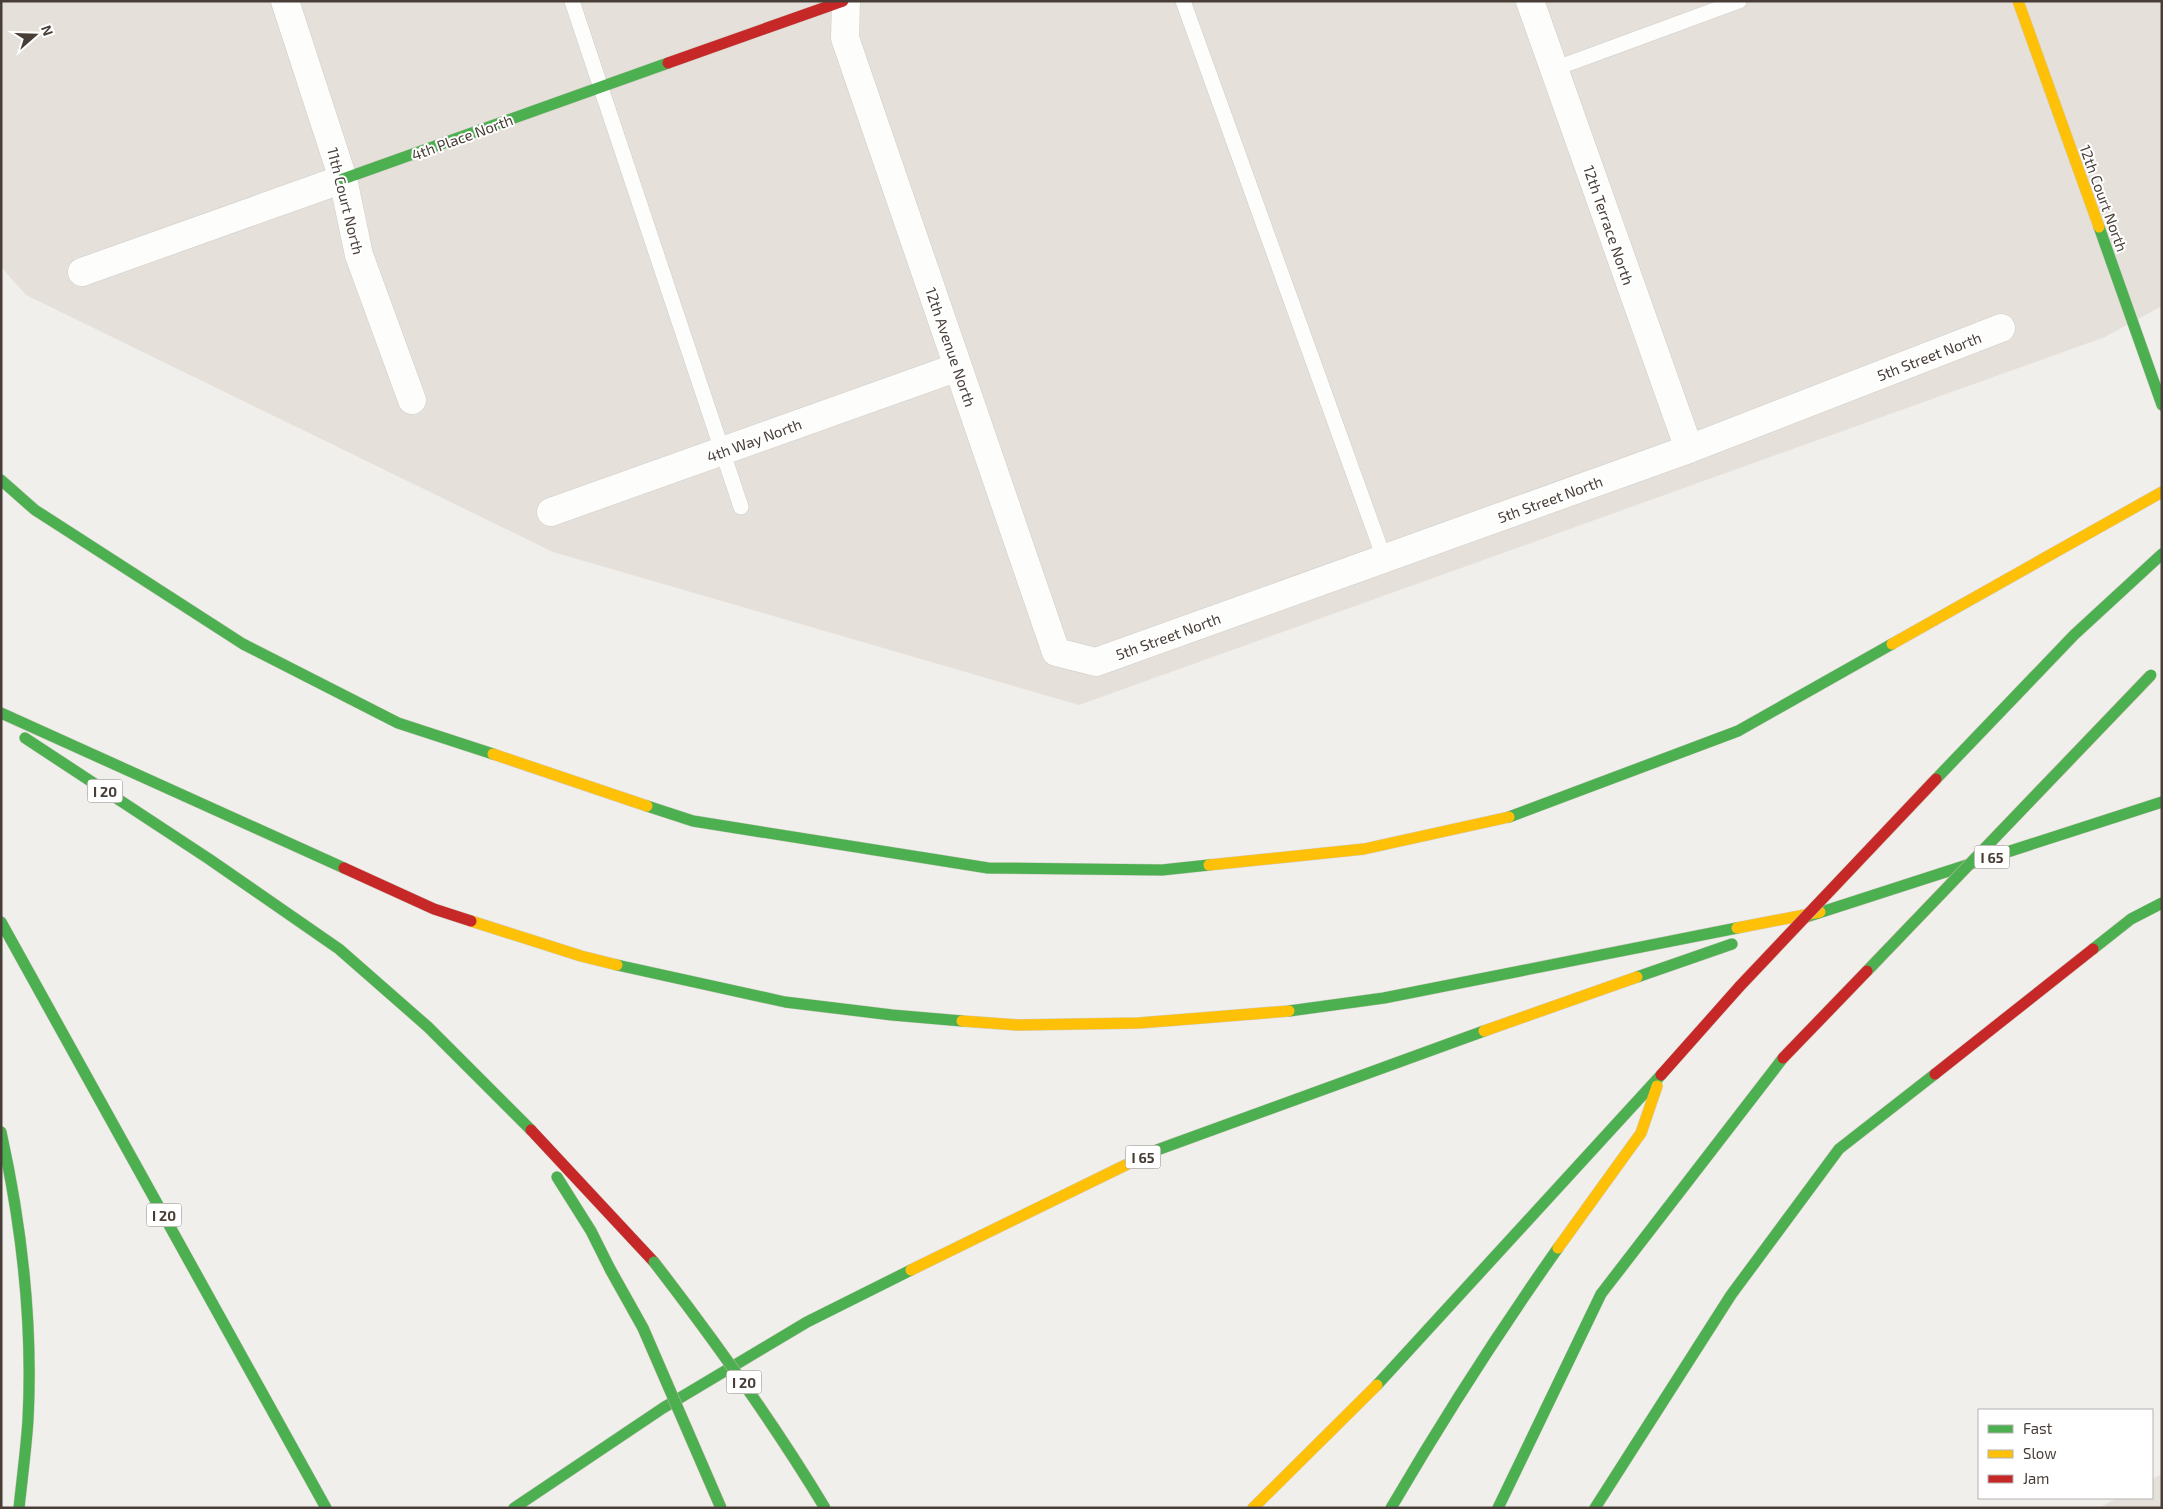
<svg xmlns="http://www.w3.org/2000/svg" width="2163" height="1509" font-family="'Exo 2',sans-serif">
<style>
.residential{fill:#e5e0d9}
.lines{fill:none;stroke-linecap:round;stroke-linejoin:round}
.lane-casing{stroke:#cfccc9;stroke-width:16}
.street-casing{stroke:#cfccc9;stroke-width:29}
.fast-casing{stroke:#d2ccc4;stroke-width:12}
.slow-casing{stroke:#d2ccc4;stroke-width:12}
.jam-casing{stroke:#d2ccc4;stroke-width:12}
.lane{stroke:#fdfdfc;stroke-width:15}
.street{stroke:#fdfdfc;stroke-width:28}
.fast{stroke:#4caf50;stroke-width:11}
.slow{stroke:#ffc107;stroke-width:11}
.jam{stroke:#c62828;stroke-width:11}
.fast-bridge-casing{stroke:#c9b6a7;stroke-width:12;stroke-linecap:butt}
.jam-bridge-casing{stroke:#c9b6a7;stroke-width:12;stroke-linecap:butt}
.fast-bridge{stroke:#4caf50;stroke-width:11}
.jam-bridge{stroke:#c62828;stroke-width:11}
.labels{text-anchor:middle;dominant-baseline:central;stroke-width:4;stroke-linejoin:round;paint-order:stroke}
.shield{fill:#fff;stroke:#7f7873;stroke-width:1}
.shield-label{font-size:14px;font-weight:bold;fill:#483e37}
.street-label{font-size:15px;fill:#483e37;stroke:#fff}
</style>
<rect width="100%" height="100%" fill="#f1efec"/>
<path class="residential" d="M1,1H2162V306L2105,337L1079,705L553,552L26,295L1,267Z
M2162,1474V1508H2099L2117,1498H2152V1479Z"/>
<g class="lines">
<g class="lane-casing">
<path id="lane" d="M572,1L741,507
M1183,1L1384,558
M1554,69L1739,1"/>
</g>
<g class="street-casing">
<path id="street" d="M285,1L343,179L359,255L412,400
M846,1L845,38L1056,652L1096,662L1689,449L2001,328
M1530,1L1689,449
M82,272L343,179
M551,512L958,367"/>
</g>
<g class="fast-casing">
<path id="fast" d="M343,179L668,63
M2099,227L2162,405
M1,480L35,510L243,644L398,723L493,754
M1,713L344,868
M25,738L209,859L339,949L428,1027L531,1130
M1936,779L2074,635L2162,554
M647,806L693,821L988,868L1162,870L1209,865
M1509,817L1738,731L1892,644
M1803,918L2162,802
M1,922L326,1508
M2093,949L2131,919L2162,903
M617,965L785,1002L892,1015L962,1021
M1637,977L1732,944
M1289,1011L1384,998L1737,928
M1,1132C22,1227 33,1323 28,1420C26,1450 22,1479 19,1508
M1138,1159L1157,1150L1484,1031
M557,1177L591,1231L610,1269
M1377,1385L1661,1075
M514,1508L663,1408L807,1322L911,1270
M1391,1508C1443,1419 1498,1333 1558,1248
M1498,1508L1601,1294L1783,1058
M1595,1508L1731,1295L1839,1149L1935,1074"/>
</g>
<g class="slow-casing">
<path id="slow" d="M2018,1L2099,227
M1892,644L2162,492
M493,754L647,806
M1209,865L1364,849L1509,817
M471,921L581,956L617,965
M1737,928L1820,912
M962,1021L1018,1025L1139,1023L1289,1011
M1484,1031L1637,977
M1558,1248L1641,1133L1657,1086
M911,1270L1138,1159
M1253,1508L1377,1385"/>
</g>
<g class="jam-casing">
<path id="jam" d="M668,63L843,1
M344,868L434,909L471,921
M1935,1074L2093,949
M1661,1075L1740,986
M531,1130L654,1262"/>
</g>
<use href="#lane" class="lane"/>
<use href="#street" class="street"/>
<use href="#fast" class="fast"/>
<use href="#slow" class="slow"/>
<use href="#jam" class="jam"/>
<g class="fast-bridge-casing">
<path id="fast-bridge" d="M1867,971L2151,675
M654,1262C715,1341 773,1422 825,1508
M610,1269L643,1328L721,1508"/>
</g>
<g class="jam-bridge-casing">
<path id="jam-bridge" d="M1740,986L1936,779
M1783,1058L1867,971"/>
</g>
<use href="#fast-bridge" class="fast-bridge"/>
<use href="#jam-bridge" class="jam-bridge"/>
</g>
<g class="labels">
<g class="shield">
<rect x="87.5" y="779.5" width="35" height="23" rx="4"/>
<rect x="1974.5" y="845.5" width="35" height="23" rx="4"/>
<rect x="1125.5" y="1145.5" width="35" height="23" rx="4"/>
<rect x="146.5" y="1203.5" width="35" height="23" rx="4"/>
<rect x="726.5" y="1370.5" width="35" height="23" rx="4"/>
</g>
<g class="shield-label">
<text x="105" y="791">I 20</text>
<text x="1992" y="857">I 65</text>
<text x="1143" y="1157">I 65</text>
<text x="164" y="1215">I 20</text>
<text x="744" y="1382">I 20</text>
</g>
<g class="street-label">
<text transform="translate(462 137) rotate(-20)">4th Place North</text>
<text transform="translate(2104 198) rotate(70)">12th Court North</text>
<text transform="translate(346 201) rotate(76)">11th Court North</text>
<text transform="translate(1609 225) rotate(71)">12th Terrace North</text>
<text transform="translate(951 347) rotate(71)">12th Avenue North</text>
<text transform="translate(1929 356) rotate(-21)">5th Street North</text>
<text transform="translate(754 440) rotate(-20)">4th Way North</text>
<text transform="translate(1550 499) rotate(-20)">5th Street North</text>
<text transform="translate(1168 636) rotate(-20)">5th Street North</text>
</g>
</g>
<rect width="2163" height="1509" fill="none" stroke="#483e37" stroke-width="5"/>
<rect x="1978" y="1409" width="175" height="90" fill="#ffffff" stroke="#b6b2af"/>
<rect x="1988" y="1425" width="25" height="8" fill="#4caf50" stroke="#b6b2af"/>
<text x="2023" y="1434" font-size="15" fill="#483e37">Fast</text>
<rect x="1988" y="1450" width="25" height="8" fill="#ffc107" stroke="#b6b2af"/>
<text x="2023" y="1459" font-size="15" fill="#483e37">Slow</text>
<rect x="1988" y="1475" width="25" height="8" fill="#c62828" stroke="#b6b2af"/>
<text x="2023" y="1484" font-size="15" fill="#483e37">Jam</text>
<g transform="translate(35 35) rotate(70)" stroke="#ffffff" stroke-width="4" paint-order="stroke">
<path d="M0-4L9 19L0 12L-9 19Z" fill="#483e37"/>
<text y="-8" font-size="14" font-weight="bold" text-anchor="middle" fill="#483e37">N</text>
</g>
</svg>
